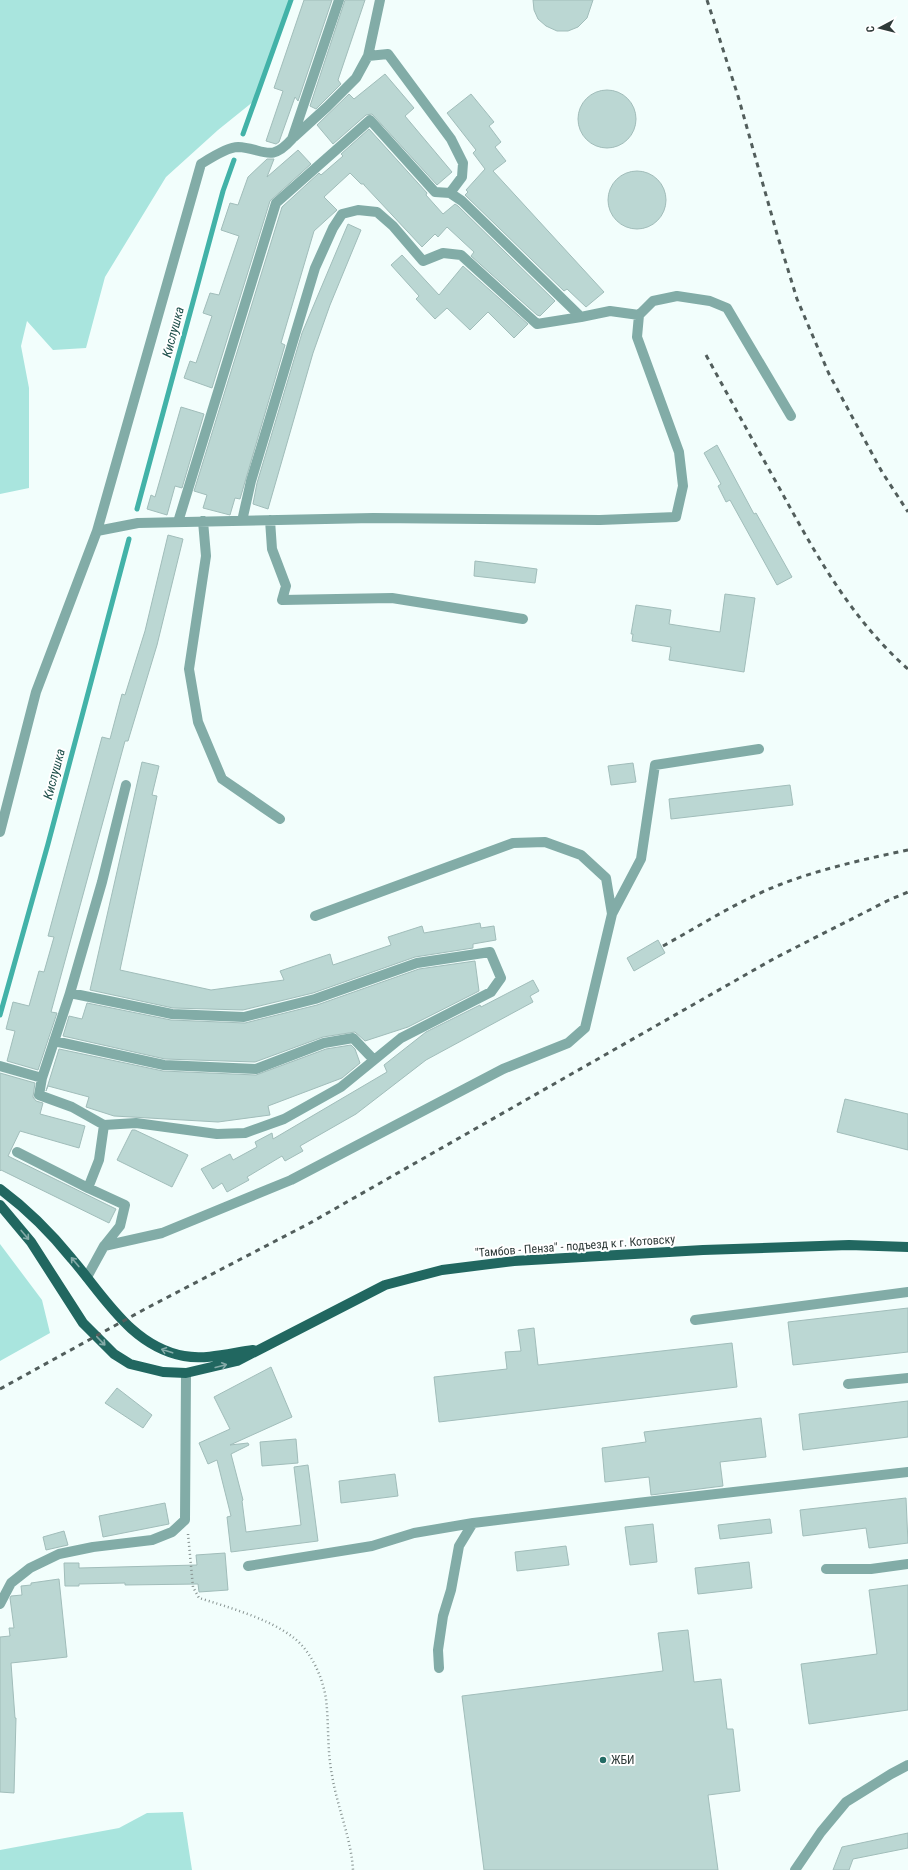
<svg xmlns="http://www.w3.org/2000/svg" width="908" height="1870" font-family="'Roboto Condensed',sans-serif">
<style>
.green{fill:#a9e5de}
.lines{fill:none;stroke-linecap:round;stroke-linejoin:round}
.stream{stroke:#42b2a8;stroke-width:5}
.building{fill:#bbd7d3;stroke:#a1bdba}
.path{stroke:#889492;stroke-width:2.5;stroke-dasharray:1 3;stroke-linecap:butt}
.minor{stroke:#82aca7;stroke-width:10}
.major{stroke:#216760;stroke-width:10}
.rail{stroke:#525e5c;stroke-width:3;stroke-dasharray:5 5;stroke-linecap:butt}
.oneway{stroke:#85aba8}
.poi-dot{fill:#236c65;stroke:#fff;stroke-width:1.5}
.labels{text-anchor:middle;dominant-baseline:central;stroke-width:4;stroke-linejoin:round;paint-order:stroke}
.street-label{font-size:12px;fill:#2e3a38;stroke:#fff}
.poi-label{font-size:12px;fill:#2e3a38;stroke:#fff;text-anchor:start}
.water-label{font-size:13px;font-style:italic;fill:#20504b;stroke:#fff}
</style>
<rect width="100%" height="100%" fill="#f2fefc"/>
<path class="green" d="M0,0H289L254,101L218,130L166,177L105,277L86,348L53,350L27,321L21,346L29,388V488L0,494Z
M0,1244L42,1300L50,1333L0,1361Z
M183,1812L192,1870H0V1850L119,1828L147,1813Z"/>
<g class="lines">
<path class="stream" d="M243,134L291,0
M137,509L223,191L234,160
M0,1015L48,844L129,539"/>
</g>
<path class="building" d="M304,0H332L298,101L295,97L279,142L276,144L266,141L283,91L274,88Z
M345,0H365L338,80L341,84L316,109L310,106Z
M533,0H593L587,18L578,27L568,31H557L546,26L538,19L534,10Z
M385,74L414,108L405,116L452,172L437,185L372,114L366,115L333,144L317,125L349,94L354,99Z
M578 119a29 29 0 1 1 58 0a29 29 0 1 1-58 0Z
M471,94L494,122L489,126L501,142L495,147L506,161L493,171L604,292L586,307L567,289L564,291L465,195L468,192L466,190L485,169L473,153L476,150L447,113Z
M369,129L427,193L426,195L443,214L455,204L458,206L555,301L540,316L537,315L471,256L474,252L447,227L438,237L435,234L422,247L364,185V184H361L350,173L324,197L337,210L314,231L281,343L285,345L240,499L235,498L230,515L203,508L207,495L194,491L282,207L319,173L321,175L343,156L341,154Z
M298,150L311,164L270,201L212,388L184,378L190,361L196,363L212,316L203,313L210,293L219,295L239,236L221,230L230,203L238,205L248,177L267,159H274L267,177Z
M608 200a29 29 0 1 1 58 0a29 29 0 1 1-58 0Z
M348,224L361,230L330,305L313,353L268,509L253,504L257,483L302,333Z
M402,255L439,295L463,266L528,324L514,338L488,312L470,330L447,308L435,319L416,299L419,296L391,265Z
M181,407L204,414L182,488L175,486L167,515L147,509L151,495L155,497Z
M717,445L754,514L756,513L792,577L777,585L730,500L726,502L718,486L721,484L704,453Z
M168,535L183,539L157,645L128,741H125L51,1012L57,1013L38,1070L7,1061L15,1031L6,1029L13,1002L29,1006L39,971L44,972L54,937L48,936L102,737L110,739L122,694L125,695L145,631Z
M475,561L537,569L535,583L474,576Z
M725,594L755,598L744,672L669,660L671,647L632,641L633,634H631L636,605L671,610L669,624L720,632Z
M142,762L159,766L152,795L157,796L120,970L211,990L284,980L280,971L330,954L333,965L391,945L388,937L422,926L424,933L480,923L481,928L494,926L496,940L473,944V948L415,957L313,993L243,1010L173,1008L90,990Z
M633,763L636,782L611,785L608,766Z
M790,785L793,805L671,819L669,799Z
M658,940L665,953L634,971L627,958Z
M475,961L479,991L408,1027L365,1041L355,1032L323,1037L255,1062L165,1059L63,1036L69,1016L82,1019L87,1003L171,1020L245,1023L317,1005L419,969Z
M533,980L539,991L530,996L533,1002L426,1060L356,1114L300,1146L303,1151L285,1161L282,1156L247,1177L249,1180L227,1192L222,1183L213,1189L201,1169L230,1154L233,1160L257,1147L255,1142L272,1133L273,1139L387,1072L384,1065L426,1032L480,1005L481,1007Z
M351,1045L355,1049L360,1063L342,1078L268,1106L270,1115L218,1122L114,1116L86,1107L89,1097L48,1086L46,1091L59,1049L163,1071L256,1075L326,1049Z
M0,1073L35,1083L33,1097L36,1101L43,1103L40,1114L85,1126L79,1148L20,1131L8,1156L116,1209L109,1223L1,1170L0,1171Z
M845,1099L908,1114V1150L837,1132Z
M132,1130H135L188,1155L172,1187L117,1160Z
M908,1308V1352L793,1365L788,1322Z
M534,1328L538,1365L732,1343L737,1387L439,1422L434,1377L507,1369L505,1352L521,1351L518,1330Z
M271,1367L292,1417L230,1445L248,1443L249,1445L231,1454L243,1500L242,1501L246,1532L301,1525L294,1467L308,1465L318,1541L231,1552L227,1517L231,1516L217,1460L208,1464L199,1443L230,1429L214,1397Z
M117,1388L152,1415L143,1428L105,1403Z
M908,1401V1437L803,1450L799,1414Z
M761,1418L766,1457L720,1462L723,1486L651,1495L649,1477L605,1482L602,1448L646,1442L644,1432Z
M296,1439L298,1463L262,1466L260,1442Z
M395,1474L398,1496L341,1503L339,1481Z
M906,1498L908,1543L869,1548L866,1528L803,1536L800,1510Z
M165,1503L169,1524L103,1537L99,1516Z
M770,1519L772,1533L720,1539L718,1525Z
M653,1524L657,1562L630,1565L625,1527Z
M64,1531L68,1545L46,1550L43,1537Z
M566,1546L569,1565L517,1571L515,1552Z
M225,1553L228,1590L199,1592L198,1584L125,1585V1583L79,1584V1586H65L64,1563H79V1568L197,1565L196,1555Z
M749,1562L752,1588L698,1594L695,1568Z
M59,1579L67,1657L11,1663L15,1718H16L14,1793L0,1792V1637L10,1636L9,1628H14L10,1598L11,1596L22,1595L21,1586L31,1585V1583Z
M908,1585V1710L809,1724L801,1664L877,1654L869,1590Z
M688,1630L694,1682L721,1679L727,1729H733L740,1791L708,1795L718,1870H484L462,1696L663,1671L658,1633Z
M908,1833V1848L853,1859L849,1870H833L842,1847Z"/>
<g class="lines">
<path class="path" d="M188,1534L193,1587L199,1598C228,1607 270,1619 294,1638C311,1651 323,1678 326,1699C329,1724 327,1750 332,1775C337,1807 351,1837 353,1870"/>
<path class="minor" d="M380,0L368,56L388,54L451,139L463,163L462,177L450,193
M294,137L327,107L356,78L368,56
M270,520L272,549L286,586L282,600L392,598L523,619
M203,521L206,556L189,669L198,722L222,779L280,819
M242,521L251,481L315,268L333,228L342,214L358,210L377,212L393,226L423,261L443,253L461,255L537,324L581,317
M178,522L276,203L370,120L435,192L450,193L462,201L581,317L610,311L639,315
M97,531L138,523L373,518L600,520L676,517L683,486L679,452L637,337L639,315L653,301L677,296L710,301L727,308L791,416
M0,832L36,692L97,531L201,164C209,159 227,147 238,147C263,148 270,164 292,139L339,0
M315,916L513,843L545,842L581,855L606,878L612,914
M490,952L501,978L491,992L401,1038L341,1087L284,1119L245,1133L217,1134L136,1123L104,1125L72,1107L39,1095L42,1078L70,993L172,1014L244,1017L315,999L417,963Z
M70,993L102,882L126,785
M54,1041L164,1065L256,1069L324,1043L353,1038L374,1060
M0,1066L42,1078
M17,1152L88,1188L99,1160L104,1125
M88,1188L125,1205L120,1226L104,1246
M87,1277L104,1246L162,1233L291,1180L503,1069L568,1043L585,1028L612,914L641,859L655,765L759,749
M695,1320L908,1292
M848,1384L908,1378
M248,1566L372,1546L414,1533L473,1523L637,1503L908,1472
M826,1569H871L908,1564
M0,1604L11,1583L30,1568L59,1554L93,1547L152,1540L172,1532L185,1520L186,1373
M439,1668L438,1650L443,1616L451,1590L459,1546L473,1523
M795,1870L821,1832L846,1802L891,1774L908,1765"/>
<path class="major" d="M0,1189C27,1209 51,1233 72,1259C104,1296 131,1346 184,1356C206,1360 231,1353 253,1350
M0,1205L31,1242L83,1323L114,1354L130,1364L163,1372L186,1373L237,1361L385,1285L442,1270L514,1261L703,1250L849,1245L908,1247"/>
<path class="rail" d="M707,0L738,96L777,234L797,299L829,374L882,472L908,512
M706,355C731,401 756,446 781,491C816,555 852,620 908,669
M663,946C701,925 738,901 779,885C820,869 865,859 908,850
M0,1389L145,1309L310,1223L775,958L889,900L908,892"/>
</g>
<defs><path id="oneway-shaft" d="M-6 0H5M1.5-3L5.5 0L1.5 3" fill="none" stroke-width="1.6" stroke-linecap="round" stroke-linejoin="round"/></defs>
<g class="oneway">
<use href="#oneway-shaft" transform="translate(25 1235) rotate(50)"/>
<use href="#oneway-shaft" transform="translate(75 1262) rotate(-130)"/>
<use href="#oneway-shaft" transform="translate(101 1341) rotate(46)"/>
<use href="#oneway-shaft" transform="translate(167 1351) rotate(-162)"/>
<use href="#oneway-shaft" transform="translate(221 1366) rotate(-15)"/>
</g>
<circle class="poi-dot" cx="603" cy="1760" r="4"/>
<g class="labels">
<g class="street-label">
<text transform="translate(575 1246) rotate(-4)">"Тамбов - Пенза" - подъезд к г. Котовску</text>
</g>
<g class="poi-label">
<text x="611" y="1760">ЖБИ</text>
</g>
<g class="water-label">
<text transform="translate(173 332) rotate(-75)">Кислушка</text>
<text transform="translate(54 774) rotate(-75)">Кислушка</text>
</g>
</g>
<g transform="translate(880 28) rotate(263)" stroke="#ffffff" stroke-width="3" paint-order="stroke">
<path d="M0-3L7 15L0 10L-7 15Z" fill="#2e3a38"/>
<text y="-6" font-size="11" font-weight="bold" text-anchor="middle" fill="#2e3a38">С</text>
</g>
</svg>
